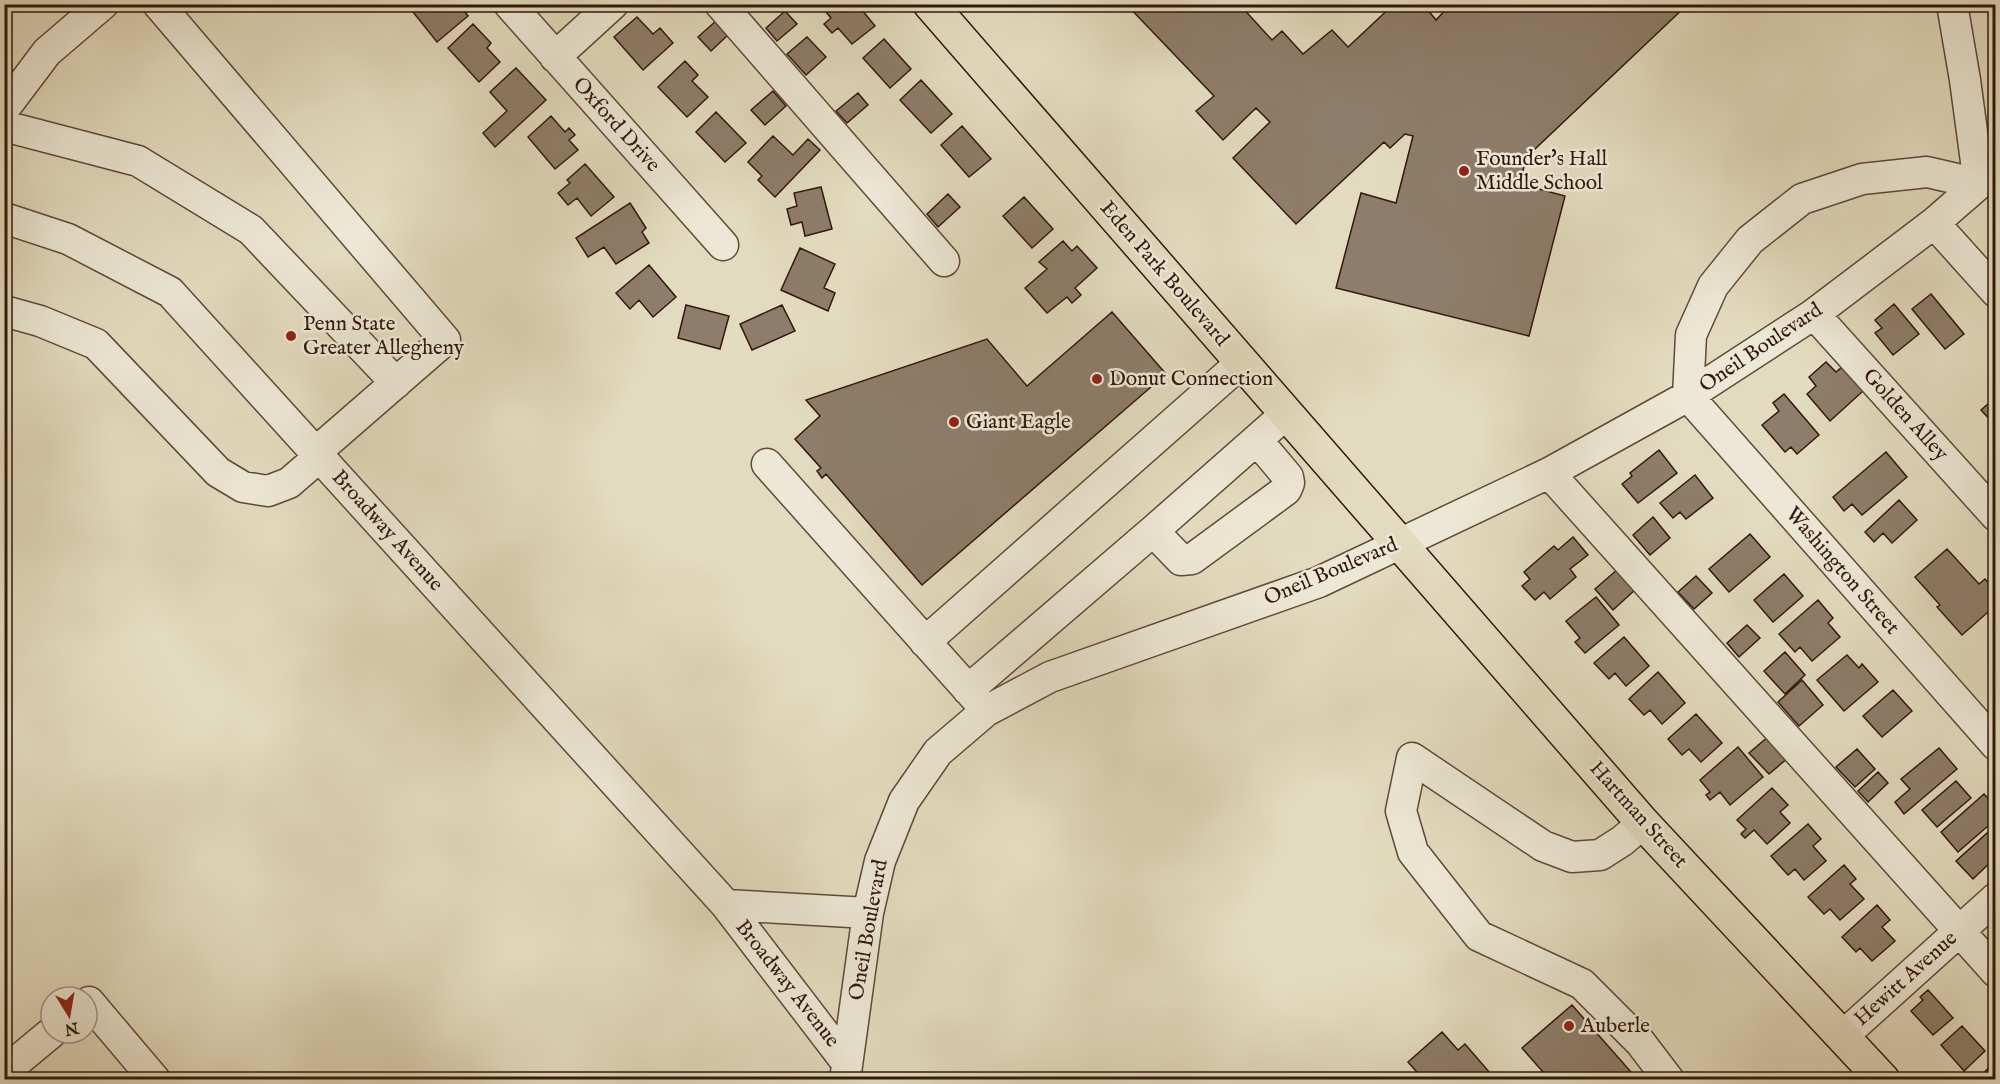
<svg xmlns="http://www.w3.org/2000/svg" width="2000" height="1084" font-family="'IM FELL English',serif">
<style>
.building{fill:#8e7d6a;stroke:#31180d;stroke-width:1.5}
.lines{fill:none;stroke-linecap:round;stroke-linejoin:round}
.minor-casing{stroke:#5e493a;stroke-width:33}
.major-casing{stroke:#31180d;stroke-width:36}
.minor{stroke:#ede8d5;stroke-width:30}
.major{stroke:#e3dbbf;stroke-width:33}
.poi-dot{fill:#8f2418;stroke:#ede8d5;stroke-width:2}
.labels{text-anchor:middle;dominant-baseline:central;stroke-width:5;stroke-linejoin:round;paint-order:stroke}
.street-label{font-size:21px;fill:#31180d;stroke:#ede8d5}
.poi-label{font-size:21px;fill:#31180d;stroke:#ede8d5;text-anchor:start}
</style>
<rect width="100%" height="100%" fill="#e3dbbf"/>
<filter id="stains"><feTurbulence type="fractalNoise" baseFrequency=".00333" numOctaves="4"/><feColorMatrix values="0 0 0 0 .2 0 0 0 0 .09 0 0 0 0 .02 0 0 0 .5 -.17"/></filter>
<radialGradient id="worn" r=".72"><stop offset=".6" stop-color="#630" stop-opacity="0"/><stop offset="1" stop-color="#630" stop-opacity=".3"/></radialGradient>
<path class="building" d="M412,4H459L468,16L437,42L409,7Z
M834,4H857L875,26L852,44L838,28L832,33L824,24L831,18L826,12Z
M1126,4H1239L1272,40L1282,31L1303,54L1332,30L1348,47L1394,4H1423L1436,20L1451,4H1688L1535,149H1528L1520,184L1565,196L1529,336L1336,288L1361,193L1396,203L1413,136L1405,134L1390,148L1384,142L1296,224L1233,158L1270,122L1256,108L1223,140L1196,111L1214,96Z
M785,11L797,24L777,41L766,28Z
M637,17L653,34L660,28L673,43L643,70L614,37Z
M717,20L729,34L711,51L698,37Z
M473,24L491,43L487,48L500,62L479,82L448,48Z
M807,37L826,57L806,75L787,54Z
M884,39L911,69L890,88L863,58Z
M685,61L698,75L692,81L708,97L687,117L658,87Z
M516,68L546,100L495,147L483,133L507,111L490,92Z
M921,80L952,114L931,133L900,100Z
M773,91L786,106L765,125L751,110Z
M858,93L868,105L847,123L836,111Z
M716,112L746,143L725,162L696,132Z
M551,116L565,132L569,128L575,135L569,140L578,150L555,169L528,137Z
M962,126L991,159L969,177L941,145Z
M773,136L793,155L808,139L820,150L775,197L758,180L762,176L748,162Z
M585,164L614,197L591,216L577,198L568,205L558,193L570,183L567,180Z
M821,187L832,229L805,236L802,222L791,225L787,209L797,206L794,193Z
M948,194L960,207L938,227L927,214Z
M1024,197L1053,229L1032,248L1003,216Z
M630,203L646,228L642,232L649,243L616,264L604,247L588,257L576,238Z
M1063,241L1072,251L1077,246L1097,268L1075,288L1081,295L1072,303L1067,297L1047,313L1025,288L1047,269L1039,262Z
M800,248L835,264L824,288L835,293L828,311L781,290Z
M649,265L676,297L653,317L639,300L630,309L616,293Z
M1931,294L1964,334L1945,349L1912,309Z
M1894,304L1919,334L1893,355L1875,333L1882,328L1875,320Z
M686,305L729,316L720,349L678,338Z
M782,305L795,331L752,350L740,324Z
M1112,312L1166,374L922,585L826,474L822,478L817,471L821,468L795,439L820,416L806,400L987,339L1027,386Z
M1826,362L1836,372L1842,367L1863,391L1830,421L1807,394L1816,386L1809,377Z
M1784,394L1819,435L1797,454L1791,447L1785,452L1762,425L1779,411L1773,403Z
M1996,397V426L1981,410Z
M1659,450L1677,473L1638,503L1622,484L1632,476L1630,473Z
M1886,452L1907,477L1862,515L1852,504L1844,511L1833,497Z
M1695,475L1713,498L1686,519L1680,512L1673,518L1660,503Z
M1899,500L1917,520L1892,543L1883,533L1874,542L1865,532Z
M1653,517L1670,538L1650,555L1633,535Z
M1750,534L1770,557L1729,592L1709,569Z
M1573,537L1588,555L1570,569L1576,577L1550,599L1544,592L1535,600L1522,586L1530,579L1524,572L1554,546L1558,550Z
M1947,549L1979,584L1985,579L1996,592V605L1962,635L1937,607L1940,605L1915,577Z
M1618,569L1636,589L1613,610L1595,589Z
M1784,574L1803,596L1773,622L1754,600Z
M1696,576L1712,593L1694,609L1678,592Z
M1596,597L1619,625L1585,653L1575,642L1580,638L1566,621Z
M1818,600L1833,618L1828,623L1840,637L1812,661L1800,647L1795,652L1779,634Z
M1747,625L1760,638L1739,657L1727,643Z
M1624,637L1649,666L1626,686L1615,673L1609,679L1594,663Z
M1785,652L1805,675L1785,694L1764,671Z
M1847,655L1859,668L1862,664L1878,682L1844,711L1817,680Z
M1658,672L1685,703L1662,724L1650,710L1644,715L1629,699Z
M1802,680L1823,705L1799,726L1778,702Z
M1893,690L1912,711L1882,737L1863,716Z
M1696,714L1722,743L1701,762L1689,749L1682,755L1668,739Z
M1769,736L1789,757L1769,774L1749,753Z
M1738,747L1763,777L1730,805L1720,792L1710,800L1706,795L1710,792L1700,780Z
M1939,748L1957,769L1904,814L1895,802L1910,789L1901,779Z
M1857,749L1875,769L1855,787L1836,767Z
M1878,772L1888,783L1868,802L1858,791Z
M1956,781L1971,798L1937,827L1922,810Z
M1772,788L1788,805L1780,812L1790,823L1767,844L1754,830L1745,838L1741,834L1746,829L1737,820Z
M1984,794L1996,807V819L1958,852L1941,832Z
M1808,824L1821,839L1813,846L1826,861L1804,880L1795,869L1788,875L1771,856Z
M1996,825V857L1973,879L1956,861Z
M1844,865L1856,879L1850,884L1864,899L1840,920L1830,909L1824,914L1808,897Z
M1877,905L1890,920L1882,927L1895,941L1872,961L1860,948L1856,952L1842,937Z
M1928,990L1953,1018L1933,1035L1911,1011L1923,1000L1920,997Z
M1572,1005L1638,1080H1550L1522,1048Z
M1962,1026L1985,1051L1964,1071L1941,1045Z
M1442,1032L1458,1050L1465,1044L1496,1080H1424L1408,1062Z
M1993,1064L1996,1066V1080H1976Z"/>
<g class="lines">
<g class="minor-casing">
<path id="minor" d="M158,4L445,340L315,453
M509,4L723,245
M720,4L944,261
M1952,4L1965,80L1979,184L1927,172L1862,179L1802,199L1750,240L1713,286L1691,335L1688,396L1996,745
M555,57L613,4
M4,109L47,52L103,4
M4,126L138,161L251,230L396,383
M4,218L68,239L170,292L726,905L847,1063
M1934,223L1996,292
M4,311L40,321L96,344L218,472L243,487L268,491L289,483L319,457
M1814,314L1996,516
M767,464L981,704
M1549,473L1996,972
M1153,531L1181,560L1192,559L1286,490L1289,483L1288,477L1257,440
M925,642L1241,363
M968,690L1153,531L1286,414
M1643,823L1622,841L1600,855L1572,857L1543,846L1412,758L1401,811L1413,852L1479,936L1582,984L1640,1042L1669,1080
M726,905L868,913
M87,1004L89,1002L155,1080
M1844,1035L1996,898
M4,1072L51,1033
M845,1080L868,913L880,861L904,801L938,752L986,711L1050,677L1319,582L1549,473L1688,396L1814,314L1934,223L1996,169"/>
</g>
<g class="major-casing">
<path id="major" d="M930,4L1643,823L1883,1080"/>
</g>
<use href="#minor" class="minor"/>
<use href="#major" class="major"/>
</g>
<g class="poi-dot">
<circle cx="1464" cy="171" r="6"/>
<circle cx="291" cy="336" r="6"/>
<circle cx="1097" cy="379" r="6"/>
<circle cx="954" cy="422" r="6"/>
<circle cx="1569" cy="1026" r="6"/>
</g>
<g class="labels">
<g class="street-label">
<text transform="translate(616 125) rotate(48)">Oxford Drive</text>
<text transform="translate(1164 274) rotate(49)">Eden Park Boulevard</text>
<text transform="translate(1761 348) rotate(-34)">Oneil Boulevard</text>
<text transform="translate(1905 415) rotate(48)">Golden Alley</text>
<text transform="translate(387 531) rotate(48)">Broadway Avenue</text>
<text transform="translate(1842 571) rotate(49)">Washington Street</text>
<text transform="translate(1331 572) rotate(-23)">Oneil Boulevard</text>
<text transform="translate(1638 815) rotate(48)">Hartman Street</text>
<text transform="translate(869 930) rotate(-80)">Oneil Boulevard</text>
<text transform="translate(1906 979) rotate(-42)">Hewitt Avenue</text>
<text transform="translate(787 984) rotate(52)">Broadway Avenue</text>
</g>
<g class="poi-label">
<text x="1476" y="159">Founder's Hall<tspan x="1476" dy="24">Middle School</tspan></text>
<text x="303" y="324">Penn State<tspan x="303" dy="24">Greater Allegheny</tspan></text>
<text x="1109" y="379">Donut Connection</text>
<text x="966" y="422">Giant Eagle</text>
<text x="1581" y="1026">Auberle</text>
</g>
</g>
<rect width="2000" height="1084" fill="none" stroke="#e3dbbf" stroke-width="24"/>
<rect x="6" y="6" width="1988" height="1072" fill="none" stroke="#31180d" stroke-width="3"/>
<rect x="12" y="12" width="1976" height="1060" fill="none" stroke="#31180d" stroke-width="1.5"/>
<g transform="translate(69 1015) rotate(169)"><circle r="28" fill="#ede8d5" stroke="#a29585" stroke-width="1.5"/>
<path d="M0-4.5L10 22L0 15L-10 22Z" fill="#8f2418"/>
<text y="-9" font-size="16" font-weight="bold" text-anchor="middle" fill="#31180d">N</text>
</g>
<rect width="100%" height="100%" filter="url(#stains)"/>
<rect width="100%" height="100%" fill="url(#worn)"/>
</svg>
